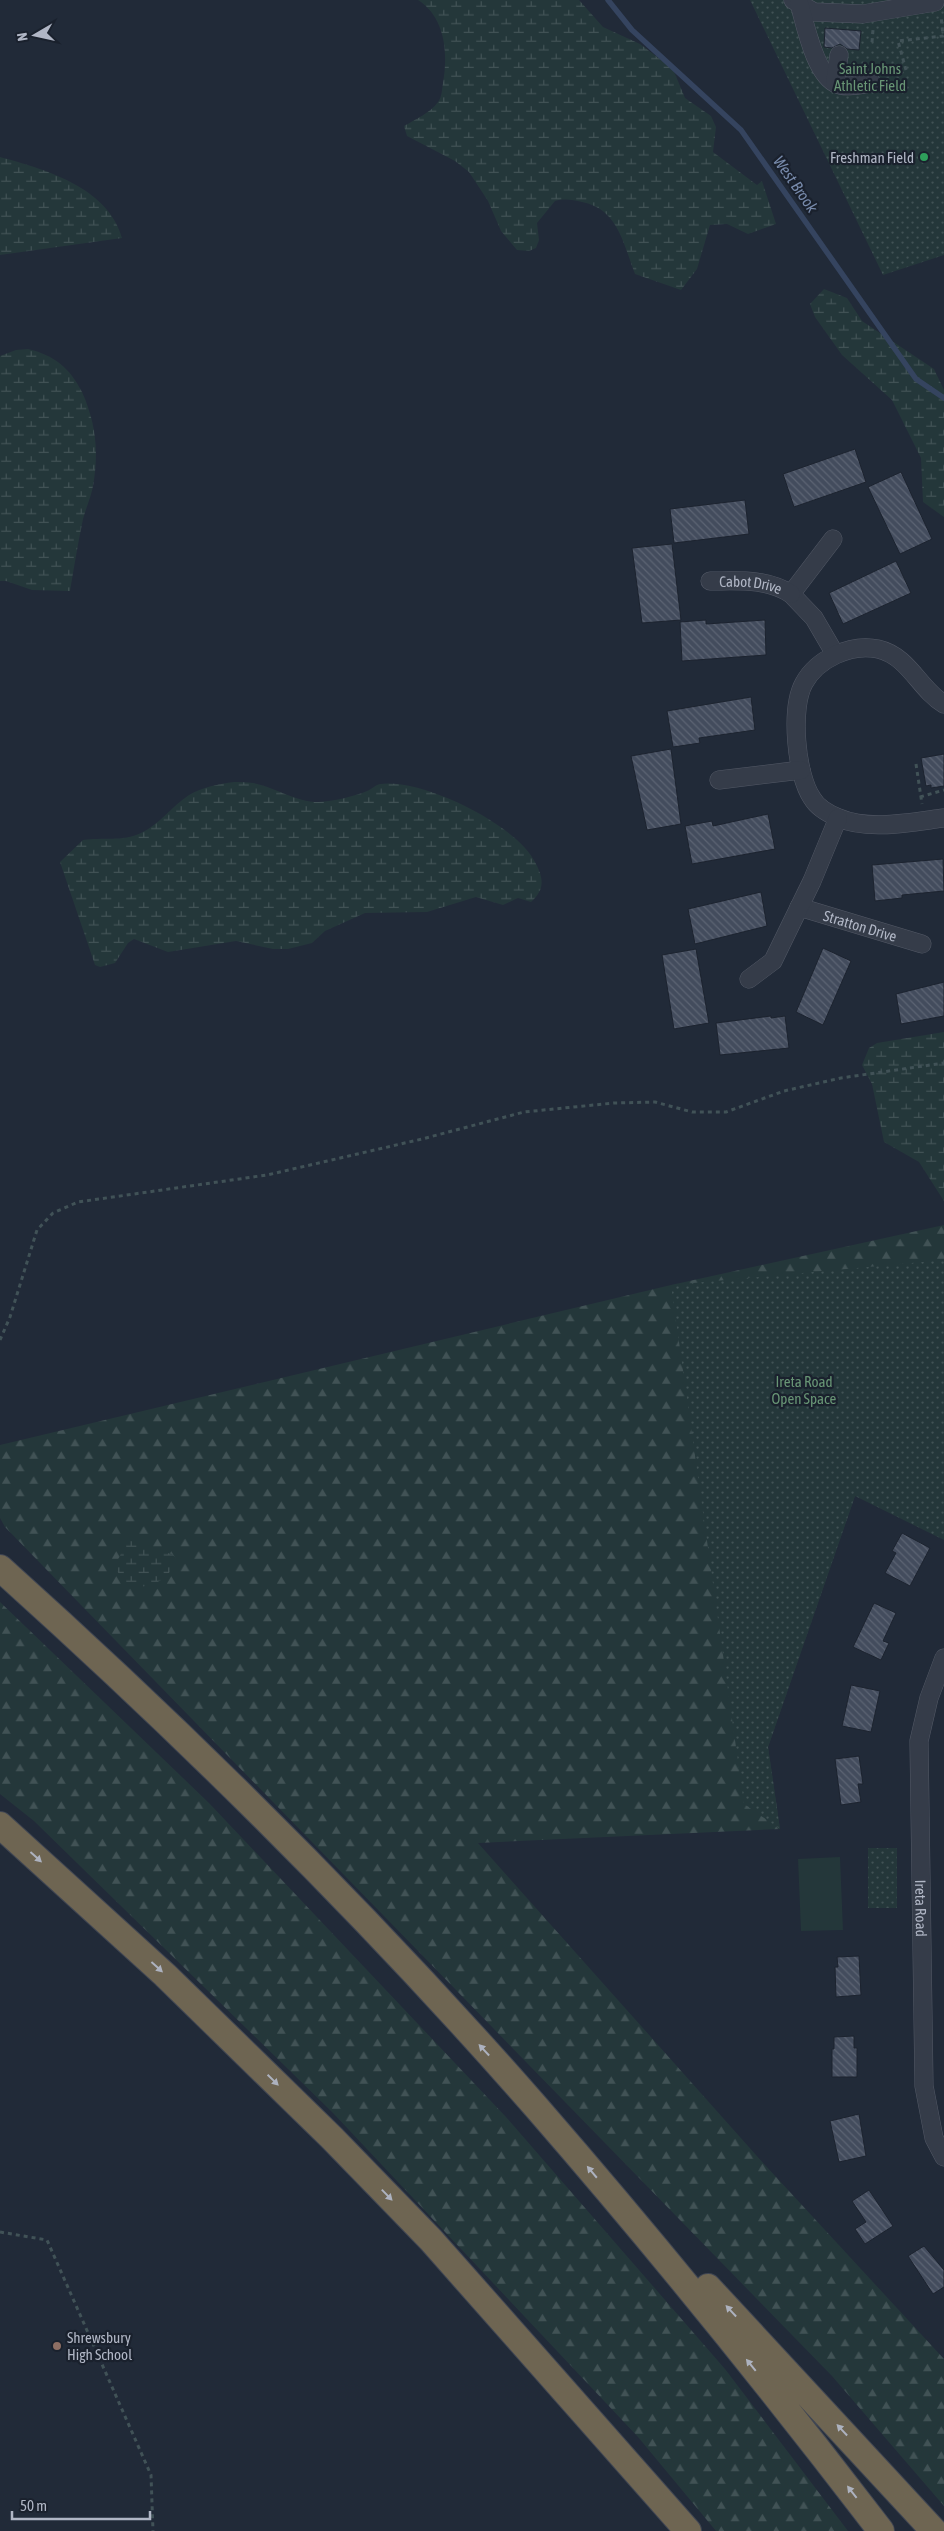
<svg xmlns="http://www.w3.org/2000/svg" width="944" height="2531" font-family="'Asap Condensed',sans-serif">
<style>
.green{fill:#24373a}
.forest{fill:url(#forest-firs)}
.wetland{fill:url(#wetland-marsh)}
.park{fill:url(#park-dots)}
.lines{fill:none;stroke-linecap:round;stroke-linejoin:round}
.stream{stroke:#35445f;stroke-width:5.5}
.building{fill:url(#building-back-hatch);stroke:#1c232f}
.minor-casing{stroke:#535966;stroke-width:19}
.highway-casing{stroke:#404653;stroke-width:28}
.path{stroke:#415257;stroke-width:3;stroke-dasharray:4 4;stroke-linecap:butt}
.minor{stroke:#353c49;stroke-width:18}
.highway{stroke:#6e6552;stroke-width:26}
.oneway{fill:#adb2bf}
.leisure-dot{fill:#2e9e5b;stroke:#1a212d;stroke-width:2}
.education-dot{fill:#8d6e63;stroke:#1a212d;stroke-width:2}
.labels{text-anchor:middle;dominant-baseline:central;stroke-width:4.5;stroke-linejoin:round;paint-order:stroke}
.park-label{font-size:15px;fill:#689575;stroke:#1a212d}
.poi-label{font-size:15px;fill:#b0b6c5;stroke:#1a212d;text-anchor:end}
.street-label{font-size:15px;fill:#b0b6c5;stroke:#1a212d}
.water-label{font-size:16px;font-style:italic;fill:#788bac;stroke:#1a212d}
</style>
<defs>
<pattern id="forest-firs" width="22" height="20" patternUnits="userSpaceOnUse" patternTransform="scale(1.25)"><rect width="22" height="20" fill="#24373a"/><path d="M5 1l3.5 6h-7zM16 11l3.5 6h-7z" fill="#415255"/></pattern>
<pattern id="wetland-marsh" width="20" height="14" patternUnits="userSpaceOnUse" patternTransform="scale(1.25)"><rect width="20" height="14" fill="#24373a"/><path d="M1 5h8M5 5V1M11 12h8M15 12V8" fill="none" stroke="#415255"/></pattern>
<pattern id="park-dots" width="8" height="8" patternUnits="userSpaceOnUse" patternTransform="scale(1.25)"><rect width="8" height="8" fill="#24373a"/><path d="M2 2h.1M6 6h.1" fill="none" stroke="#415255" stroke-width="1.8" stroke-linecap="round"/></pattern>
<pattern id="building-back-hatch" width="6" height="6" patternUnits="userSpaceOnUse" patternTransform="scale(1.25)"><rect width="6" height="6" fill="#434c5d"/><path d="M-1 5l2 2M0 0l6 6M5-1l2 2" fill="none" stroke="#5c6473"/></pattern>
</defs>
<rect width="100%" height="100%" fill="#212a38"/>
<path class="green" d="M840,1857L843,1930L801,1931L798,1859Z"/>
<path class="forest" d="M944,1225V1510L855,1496L768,1747L780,1829L478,1843L765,2165L944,2359V2506L832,2376L5,1527L0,1518V1445L671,1285Z
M0,1602L209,1803L506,2117L725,2369L848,2531H716L638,2437L333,2113L34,1821L0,1794Z"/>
<path class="wetland" d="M418,0H579L603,27L640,44L673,69L685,98L711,116L716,127L713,152L757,185L762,181L776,224L748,234L727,224L710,225L697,269L681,290L635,274C623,243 618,209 582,202C573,200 565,198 555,201L537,223L539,240L536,248L529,251L517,250L501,231L488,201L469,172L455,161L407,136L404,126C416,119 430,113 438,102C442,97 442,89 443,83C448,54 446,18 418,0Z
M0,157C44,169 108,187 122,238L0,255Z
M824,289L847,298L862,321L934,369L944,390V517L923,502L921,458L892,400L842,355L815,317L810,304Z
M28,349C54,355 70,368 82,392C96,423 99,452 93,486C91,497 86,508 83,519C78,543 74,567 70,591L32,590L6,581H0V356L16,350Z
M234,782C240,782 247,782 253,783C275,787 295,802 319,802C333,801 353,797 367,791C372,789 375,785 380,784C422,778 516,824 535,862C543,877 546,889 531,902L518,898L503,905L476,897L427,912L365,913L325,931L312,943L288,949H273L236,941L168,952L134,939L128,943L115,963L100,967L95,965L60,862L83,840C103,837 122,842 141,833C160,824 172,806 189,795C202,787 219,784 234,782Z
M944,1032V1201L919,1162L884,1142L872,1084L862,1065L869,1048L877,1043Z
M126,1536L150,1549L172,1554L176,1558C169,1590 123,1599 115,1564L120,1556Z"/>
<path class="park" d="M750,0H944V255L883,275Z
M944,1260V1540L855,1496L768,1747L780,1829L744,1804L671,1285Z
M868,1848H897V1908H868Z"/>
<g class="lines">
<path class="stream" d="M608,0L632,30L741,130L916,379L944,398"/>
</g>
<path class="building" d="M825,28L861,31L859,50L847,49L840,44L832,48L824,47Z
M855,449L866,482L794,507L783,474Z
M901,472L932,539L900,554L868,487Z
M745,500L749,534L674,543L670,509Z
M672,544L681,620L642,623L632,548Z
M896,561L911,593L843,624L829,593Z
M706,620V624L765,620L766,655L682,661L680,622Z
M751,697L755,730L699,738L700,743L673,747L667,711Z
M671,749L681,824L647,830L631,756Z
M944,754V786L931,788V785L926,786L921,758Z
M768,814L775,849L692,864L685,826L712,821L713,826Z
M943,859L944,891L902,895V898L875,901L872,865Z
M761,892L767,926L695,944L688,909Z
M823,948L851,961L823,1025L796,1012Z
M696,949L709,1023L674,1029L662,955Z
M944,982V1016L901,1024L896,994Z
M771,1016V1018L785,1016L789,1048L720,1055L716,1023Z
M902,1533L930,1548L910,1586L885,1573L896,1553L892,1551Z
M874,1603L896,1613L883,1641L889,1643L881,1660L853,1647Z
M851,1685L880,1691L871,1732L842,1726Z
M859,1756L863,1784H858L861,1802L841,1805L835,1759Z
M859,1956L861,1995L836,1997L835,1967H838L837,1957Z
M854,2036V2048H857V2077H832V2049H834V2037Z
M859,2114L866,2156L839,2162L830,2121Z
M869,2190L893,2226L865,2244L855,2229L866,2222L852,2201Z
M924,2246L944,2270V2287L933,2294L908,2256Z"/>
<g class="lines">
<g class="minor-casing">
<g id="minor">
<path d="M793,0L814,12L863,14L935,2"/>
<path d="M799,3C805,23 815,76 837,84C846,88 862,84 872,83"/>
<path d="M835,83L839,55"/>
<path d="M833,539L791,594L814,618L835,654"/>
<path id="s1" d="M710,581C738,581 766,578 791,594"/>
<path d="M944,704C919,689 909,656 878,649C851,643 817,659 804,683C790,708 796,775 812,798C817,807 829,814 839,818C869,831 912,822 944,818"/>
<path d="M719,780L801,770"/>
<path id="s2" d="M799,907L922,944"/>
<path d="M749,979L773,961L812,881L838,818"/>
<path id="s3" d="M944,1658L929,1698L919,1741L924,2086L934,2138L944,2157"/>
</g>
</g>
<g class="highway-casing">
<path id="highway" d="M0,1568C188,1737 370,1917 537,2108C656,2245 771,2387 881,2531
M0,1825L165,1975L332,2138L431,2240L688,2531
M708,2287L934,2531"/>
</g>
<path class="path" d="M872,42L873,30
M906,70L898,41L943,36L941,16
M916,764L922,804
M920,797L944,790
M0,1340L10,1317L37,1230L53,1213L78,1202L267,1175L422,1139L524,1112L614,1103L655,1102L692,1112H726L784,1091L841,1078L944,1063
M0,2232L47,2240L151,2475L153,2531"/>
<use href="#minor" class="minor"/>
<use href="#highway" class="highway"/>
</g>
<defs><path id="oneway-solid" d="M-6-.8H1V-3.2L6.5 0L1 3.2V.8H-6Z" transform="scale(1.25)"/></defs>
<g class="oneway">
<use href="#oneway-solid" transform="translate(36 1857) rotate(42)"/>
<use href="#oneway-solid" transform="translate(157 1967) rotate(42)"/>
<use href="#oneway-solid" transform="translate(484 2050) rotate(-133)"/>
<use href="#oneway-solid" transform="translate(273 2080) rotate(44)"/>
<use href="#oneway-solid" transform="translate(592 2172) rotate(-130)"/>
<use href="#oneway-solid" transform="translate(387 2195) rotate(46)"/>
<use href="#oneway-solid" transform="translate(731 2311) rotate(-133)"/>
<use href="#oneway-solid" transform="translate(751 2365) rotate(-129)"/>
<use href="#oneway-solid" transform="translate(842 2430) rotate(-133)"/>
<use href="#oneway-solid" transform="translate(852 2492) rotate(-128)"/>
</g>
<circle class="leisure-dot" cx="924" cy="157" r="5"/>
<circle class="education-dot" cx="57" cy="2346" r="5"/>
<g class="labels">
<g class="park-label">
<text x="870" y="68">Saint Johns<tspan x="870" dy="17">Athletic Field</tspan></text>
<text x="804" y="1381">Ireta Road<tspan x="804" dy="17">Open Space</tspan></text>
</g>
<g class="poi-label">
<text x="914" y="157">Freshman Field</text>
<text x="67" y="2337" text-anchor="start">Shrewsbury<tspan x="67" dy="17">High School</tspan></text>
</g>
<g class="street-label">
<text stroke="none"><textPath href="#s1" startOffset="41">Cabot Drive</textPath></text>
<text stroke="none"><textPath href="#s2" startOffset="64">Stratton Drive</textPath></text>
<text stroke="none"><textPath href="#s3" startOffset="254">Ireta Road</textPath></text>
</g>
<g class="water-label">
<text transform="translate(796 184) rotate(55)">West Brook</text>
</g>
</g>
<g transform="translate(35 35) rotate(261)" stroke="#1a212d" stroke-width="4" paint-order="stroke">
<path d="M0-4L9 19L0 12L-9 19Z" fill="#b0b6c5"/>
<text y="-8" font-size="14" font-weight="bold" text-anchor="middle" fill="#b0b6c5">N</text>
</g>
<path d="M12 2511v8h138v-8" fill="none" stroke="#b0b6c5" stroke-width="2.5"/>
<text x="20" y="2511" font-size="15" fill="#b0b6c5" stroke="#1a212d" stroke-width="4" paint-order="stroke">50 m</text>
</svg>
